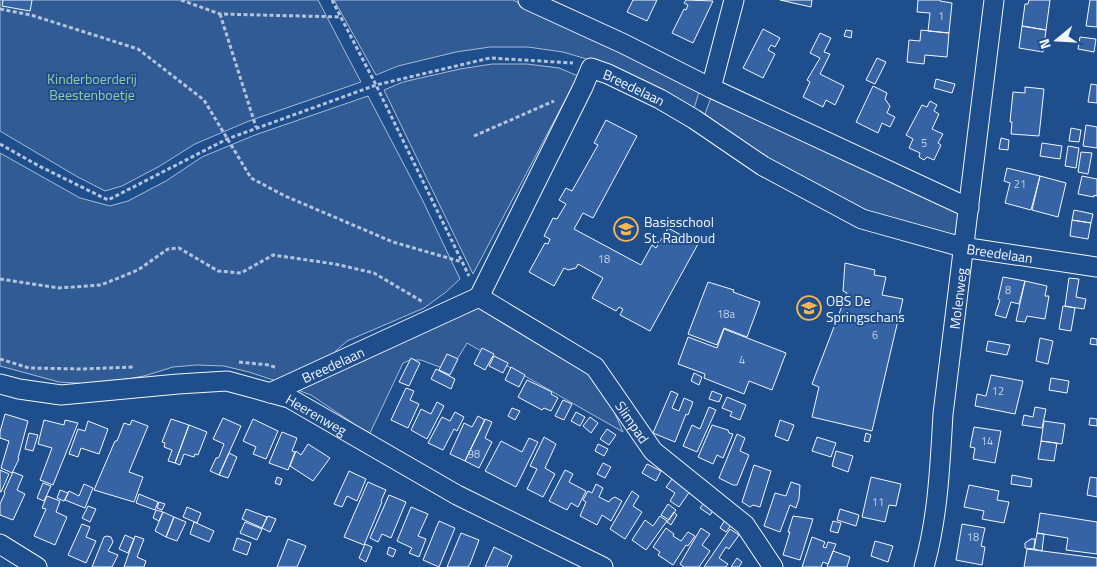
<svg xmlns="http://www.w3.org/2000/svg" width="1097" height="567" font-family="'Titillium Web',sans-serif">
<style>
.built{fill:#305b95;stroke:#a8bbd7}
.building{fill:#3563a3;stroke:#f2f6ff}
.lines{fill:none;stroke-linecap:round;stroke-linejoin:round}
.street-casing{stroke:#f2f6ff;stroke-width:21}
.path{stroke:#b3c4dc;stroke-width:3;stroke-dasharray:4 2.5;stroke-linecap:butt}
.street{stroke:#1f4e8c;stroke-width:19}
.labels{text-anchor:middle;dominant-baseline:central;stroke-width:4;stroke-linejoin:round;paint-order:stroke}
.number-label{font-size:11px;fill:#c3d1e8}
.park-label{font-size:14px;fill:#97c8a6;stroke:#1f4e8c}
.street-label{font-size:14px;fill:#f2f6ff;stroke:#1f4e8c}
.poi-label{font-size:14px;fill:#f2f6ff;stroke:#1f4e8c;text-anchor:start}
</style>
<rect width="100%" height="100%" fill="#1f4e8c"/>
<path class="built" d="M0,0H318L361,82L249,121L195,144L158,167L122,186L105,191L76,176L0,131Z
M334,0H513L620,50L699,92L693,112L590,60L563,52L528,47H490L456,52L398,66L376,75Z
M492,64H527L559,68L578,76L473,274L384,90L403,82L460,69Z
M712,95L963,215L955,235L864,214L761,158L705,114Z
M368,96L422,199L460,279L446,292L424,308L347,341L329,357L279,382L249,372L224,366L197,365L173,367L144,376L116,381L91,384L59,382L0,366V153L80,198L110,206L128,201L166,181L202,157L255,135Z
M481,304L579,365L592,377L609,400L623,432L467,343L450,371L421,360H410L403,363L370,433L357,426L311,395L295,389Z"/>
<path class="building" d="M3,0H32L30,11L2,6Z
M633,0H657L647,21L627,12Z
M686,0L713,1L693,43L672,33L684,9L686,10L688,5L684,3Z
M780,0H812L811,7Z
M918,0H940V1L952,3L949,33L928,31L930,13L917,12Z
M1029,0H1050L1046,30L1022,26L1025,4H1028Z
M1090,0H1097V27L1086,26Z
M1022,26L1046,30L1043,52L1019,48Z
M763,29L780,38L775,47L771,45L768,50L775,54L763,78L743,68Z
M846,30L852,31L851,38L844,36Z
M921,30L949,33L947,57L925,55L924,64L907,62L909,40L920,41Z
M820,33L831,38L824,52L830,54L820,74L844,86L835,105L826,100L823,107L803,97L810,82L807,80L820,58L810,53Z
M1080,37L1096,39L1094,52L1078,49Z
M877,58L886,62L875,84L866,80Z
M936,79L955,84L952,93L934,88Z
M1091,84L1097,85V103L1088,102Z
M873,86L887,93L885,99L890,106L887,113L895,117L890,127L882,123L878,133L856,122Z
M1025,87L1044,89L1039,136L1011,134L1012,122H1010L1013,92L1025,93Z
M930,101L937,105L934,111L939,114L932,129L943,134L938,143L941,145L934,160L927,157L924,160L919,157L920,153L909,148L913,139L906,135L922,105L927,107Z
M606,120L637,136L593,218L583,213L574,229L641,265L652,245L656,248L668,228L698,244L650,331L620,315L623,309L619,307L616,311L592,298L603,278L578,264L576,268L568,270L564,268L554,286L529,272L545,243L548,244L550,239L544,236L553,218L557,219L566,204L559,200L566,188L572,191L598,145L594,143Z
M1086,125L1097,127V148L1083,146Z
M1071,128L1081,130L1079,142L1069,141Z
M1001,138L1009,140L1008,150L999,149Z
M1042,143L1062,146L1060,159L1040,156Z
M1068,146L1079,148L1076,168L1065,166Z
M1081,152L1092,153L1088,174L1078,172Z
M1007,168L1040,176L1031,210L1005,203L1010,183L1004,181Z
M1040,176L1066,183L1058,217L1032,210Z
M1082,176L1097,179V196L1094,195V197L1078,194Z
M1074,210L1093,214L1091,223L1072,220Z
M1072,220L1091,223L1088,239L1070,236Z
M845,263L875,270L874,275L886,277L882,295L903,299L872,431L812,417L819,387L812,384L847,293L843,291Z
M1003,277L1025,281L1019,304L1011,302L1006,318L995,315L1000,300L998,299Z
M1069,278L1079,279L1076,297L1086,299L1084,309L1065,306Z
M1025,281L1047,286L1045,296H1049L1045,319L1027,316L1025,322L1016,321Z
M708,282L734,290L733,292L760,302L747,337L724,328L717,345L688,334Z
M1063,306L1075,308L1071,331L1059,329Z
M724,329L786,353L772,390L749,381L744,394L704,378L705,374L678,364L688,337L717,348Z
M1040,338L1053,341L1048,364L1036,361Z
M1091,338L1097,339V345L1090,344Z
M988,341L1010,345L1007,355L986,351Z
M482,348L494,354L485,370L474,364Z
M447,354L458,359L450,375L439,370Z
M494,356L508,363L503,373L489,366Z
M411,358L420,363L409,386L399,382Z
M511,367L525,375L519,387L505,380Z
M436,369L455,379L451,389L431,379Z
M694,373L702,377L699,385L691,381Z
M991,375L1023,381L1015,414L975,406L977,394L986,396Z
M1051,378L1069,381L1067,393L1049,390Z
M527,380L552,392L551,394L558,398L551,411L544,408L542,410L518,397Z
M406,388L414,391L410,400L419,404L408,428L391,420Z
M671,391L678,394L672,408L679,411L684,398L693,402L688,415L686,414L675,442L653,433Z
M712,391L722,395L719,402L709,399Z
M727,397L746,405L740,420L730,416L732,412L722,408Z
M563,400L572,404L564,420L555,416Z
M437,402L444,406L427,439L411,430L421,409L431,414Z
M709,407L716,410L697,452L683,446L692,425L700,429Z
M1035,407L1046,409L1042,428L1022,425L1024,415L1033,417Z
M512,408L520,411L515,420L508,416Z
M455,412L464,417L457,431L454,429L443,450L428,443L442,417L450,421Z
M576,412L585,417L580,426L571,421Z
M5,414L28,421L18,458L19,459L12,473L1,468L9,441L0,438V432Z
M478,416L485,420L465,461L450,454L464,423L472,427Z
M590,417L598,423L591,433L583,426Z
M223,418L241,426L219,475L210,471L216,458H218L219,457L224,444L213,439Z
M1090,418L1097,419V426L1089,425Z
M171,419L189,425L175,463L168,461L172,450L164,447L165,443L162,442Z
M253,419L278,431L266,459L253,454L256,447L243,441Z
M485,419L492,422L485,438L492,442L479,468L465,461Z
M44,420L64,425L65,420L78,423L53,485L40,480L52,448L38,444Z
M132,420L148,426L129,472L143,477L134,502L94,490L115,441H117L124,423L130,425Z
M780,420L794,425L788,441L775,436Z
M88,421L108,429L99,454L81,448L78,457L69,454L78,429L85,431Z
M1044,421L1065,424L1062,444L1041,441Z
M189,425L207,432L198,455L195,454L194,457L184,454L180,465L175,463Z
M712,425L728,430L729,433L733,434L723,458L717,455L713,464L698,457Z
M974,427L1001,431L995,463L973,459L975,448L970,447Z
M607,429L616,435L609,445L600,439Z
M282,432L297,438L292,451L295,452L288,470L269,463Z
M29,433L38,435L33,451L25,449Z
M866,433L871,435L869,442L864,441Z
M737,434L745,438L740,451L749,455L737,485H733L719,478Z
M544,437L556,444L545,468L555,474L543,497L527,489L537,469L530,466Z
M817,437L836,443L831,457L812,451Z
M529,438L538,442L516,487L485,471L501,441L522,452Z
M1041,441L1057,443L1054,461L1038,459Z
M308,444L330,458L313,481L290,466L296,451L301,455Z
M598,444L608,449L604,456L595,451Z
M836,451L853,456L848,472L832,466Z
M229,453L237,457L228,478L219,475Z
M603,463L611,467L605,478L597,474Z
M647,464L661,471L656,481L642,473Z
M754,465L771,471L760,507L753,505L750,507L742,502Z
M0,470L9,474L1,492H0Z
M565,470L573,474L569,482L586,491L578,507L571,503L567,510L549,501Z
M349,471L366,479L357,501L347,496L342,507L334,504Z
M13,472L23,476L17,490L25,494L13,520L0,515V504L5,493L4,492Z
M1012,475L1032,479L1031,487L1011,484Z
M277,477L282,479L280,485L275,483Z
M871,477L901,484L896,506L889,505L885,522L862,517Z
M1090,477L1097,478V497L1087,495Z
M672,479L690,491L679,507L670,501L675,493L666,487Z
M368,482L386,490L381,501L382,502L364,545L344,537Z
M791,482L800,485L799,499L796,508L790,505L780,532L764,526L775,493L786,496Z
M43,483L51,486L44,501L37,498Z
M84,484L93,488L85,508L65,500L69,491L79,496Z
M596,484L603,488L599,497L609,502L611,499L615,497L622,501L611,521L602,515L597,525L580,516L586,502L583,500L588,491L592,493Z
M969,485L999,491L997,500L1009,502L1004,523L982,519L984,511L964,507Z
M60,490L68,493L64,501L57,498Z
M632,491L639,496L633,506L642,512L625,539L610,529Z
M139,494L158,502L155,510L136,503Z
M389,495L406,502L391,538L382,534L378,542L370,538Z
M47,496L60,501L56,512L67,517L55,545L34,536L46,509L42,508Z
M159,502L165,504L162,510L157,508Z
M705,502L714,509L710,515L700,508Z
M668,504L676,510L669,520L661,515Z
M88,506L96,509L90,522L82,518Z
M187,507L201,513L197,523L183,517Z
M411,507L428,514L418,536L426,539L419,557L409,553L412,548L397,541Z
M246,509L267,517L262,528L242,519Z
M840,509L859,515L856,526L837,520Z
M156,510L163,512L159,521L153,518Z
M163,512L174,517L166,537L155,531Z
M674,512L677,515L671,525L667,522Z
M1040,513L1097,522V554L1066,550L1068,538L1037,533Z
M268,516L276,519L270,532L262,528Z
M660,516L667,521L646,550L632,540L645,520L653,526Z
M793,516L813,519L800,560L783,555L790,532H788Z
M174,517L186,522L177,541L166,537Z
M725,520L731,525L726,532L720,528Z
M439,521L455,528L439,567L423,560Z
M833,521L841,523L838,533L830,531Z
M194,522L214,531L209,542L190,534Z
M245,522L262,529L257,540L240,533Z
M82,524L90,527L86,537L96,541L86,563L68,555Z
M962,524L985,528L981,546L985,547L982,565L956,560Z
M666,528L674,534L673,536L681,541L688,532L695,536L688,546L686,545L673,565L658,555L660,552L653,547Z
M701,528L710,534L702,545L710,551L699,567H684L680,564Z
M730,529L739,535L729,549L726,547L719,558L728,564L726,567H704Z
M461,533L479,540L470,564L468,567H447Z
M1037,533L1044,534L1042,551L1034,549Z
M125,535L134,539L128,553L119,549Z
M107,536L111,537L113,542L108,551L118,555L112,567H92L104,537Z
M135,536L144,539L137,557L146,561L144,567H124Z
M812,537L825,542L823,547L826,548L828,542L836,544L828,564L823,562L821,567H802Z
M237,538L251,543L247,555L233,550Z
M288,539L306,546L297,567H277Z
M1031,539H1035L1034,549L1025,548V543Z
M875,541L893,546L888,562L871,556Z
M365,544L372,547L366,562L359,558Z
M389,547L396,550L393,557L387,554Z
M494,547L512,556L507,567H485Z
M1027,549L1097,558V567H1024Z
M833,551L850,557L847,567H827Z
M737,558L742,562L739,567H731Z"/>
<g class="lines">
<g class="street-casing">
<g id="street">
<path d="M528,0L624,44L711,88L969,208"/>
<path d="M711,88L734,0"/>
<path id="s1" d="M479,297L595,367L653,451L745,525L773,567"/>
<path id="s2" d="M0,384L19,389L61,395L178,384L227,381L289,398L457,495L603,567"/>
<path id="s3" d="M270,393L479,297L583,87L591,68L608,74L660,99L694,119L763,166L862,219L962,247L1097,267"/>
<path d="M0,544L37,567"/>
<path id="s4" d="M924,567C938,517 940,466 943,414L994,0"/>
</g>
</g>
<path class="path" d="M181,0L220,14L341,17
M332,0L376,85L469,276
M0,9L31,15L138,49L204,100L251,178L285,196L393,242L462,262
M220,14L256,127
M474,136L554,101
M0,144L39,166L108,200L227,139L376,85L490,58L573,63
M0,279L59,288L101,285L138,270L168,249L179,248L218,271L241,273L273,255L335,264L374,273L423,302
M0,359L29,368L83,369L133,367
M239,362L269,365L277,368"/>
<use href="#street" class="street"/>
</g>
<defs>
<g id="school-ring" transform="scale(1.25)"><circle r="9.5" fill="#1f4e8c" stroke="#ffb74d" stroke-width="1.5"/><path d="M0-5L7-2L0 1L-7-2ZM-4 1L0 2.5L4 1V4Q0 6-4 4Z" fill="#ffb74d"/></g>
</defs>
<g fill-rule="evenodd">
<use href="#school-ring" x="626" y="229"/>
<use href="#school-ring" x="809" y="308"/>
</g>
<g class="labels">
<g class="number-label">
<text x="941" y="16">1</text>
<text x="924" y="143">5</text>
<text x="1020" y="184">21</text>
<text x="604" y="259">18</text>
<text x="1008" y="290">8</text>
<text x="726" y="314">18a</text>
<text x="875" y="335">6</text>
<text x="742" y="360">4</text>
<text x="998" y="391">12</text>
<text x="987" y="441">14</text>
<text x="474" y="454">98</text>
<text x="878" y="502">11</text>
<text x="973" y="537">18</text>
</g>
<g class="park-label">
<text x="92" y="78">Kinderboerderij<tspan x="92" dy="16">Beestenboetje</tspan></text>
</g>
<g class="street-label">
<text stroke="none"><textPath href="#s3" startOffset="532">Breedelaan</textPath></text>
<text stroke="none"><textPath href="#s3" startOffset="938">Breedelaan</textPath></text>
<text stroke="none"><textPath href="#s4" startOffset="271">Molenweg</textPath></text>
<text stroke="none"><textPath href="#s3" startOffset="69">Breedelaan</textPath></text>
<text stroke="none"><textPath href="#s2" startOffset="325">Heerenweg</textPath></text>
<text stroke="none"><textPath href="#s1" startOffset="202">Slimpad</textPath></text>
</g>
<g class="poi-label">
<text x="644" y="221">Basisschool<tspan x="644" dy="16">St. Radboud</tspan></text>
<text x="826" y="300">OBS De<tspan x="826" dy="16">Springschans</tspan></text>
</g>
</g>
<g transform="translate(1057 40) rotate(252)" stroke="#1f4e8c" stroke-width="4" paint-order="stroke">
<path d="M0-4L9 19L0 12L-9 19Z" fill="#f2f6ff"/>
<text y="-8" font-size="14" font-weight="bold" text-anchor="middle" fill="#f2f6ff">N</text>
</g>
</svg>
